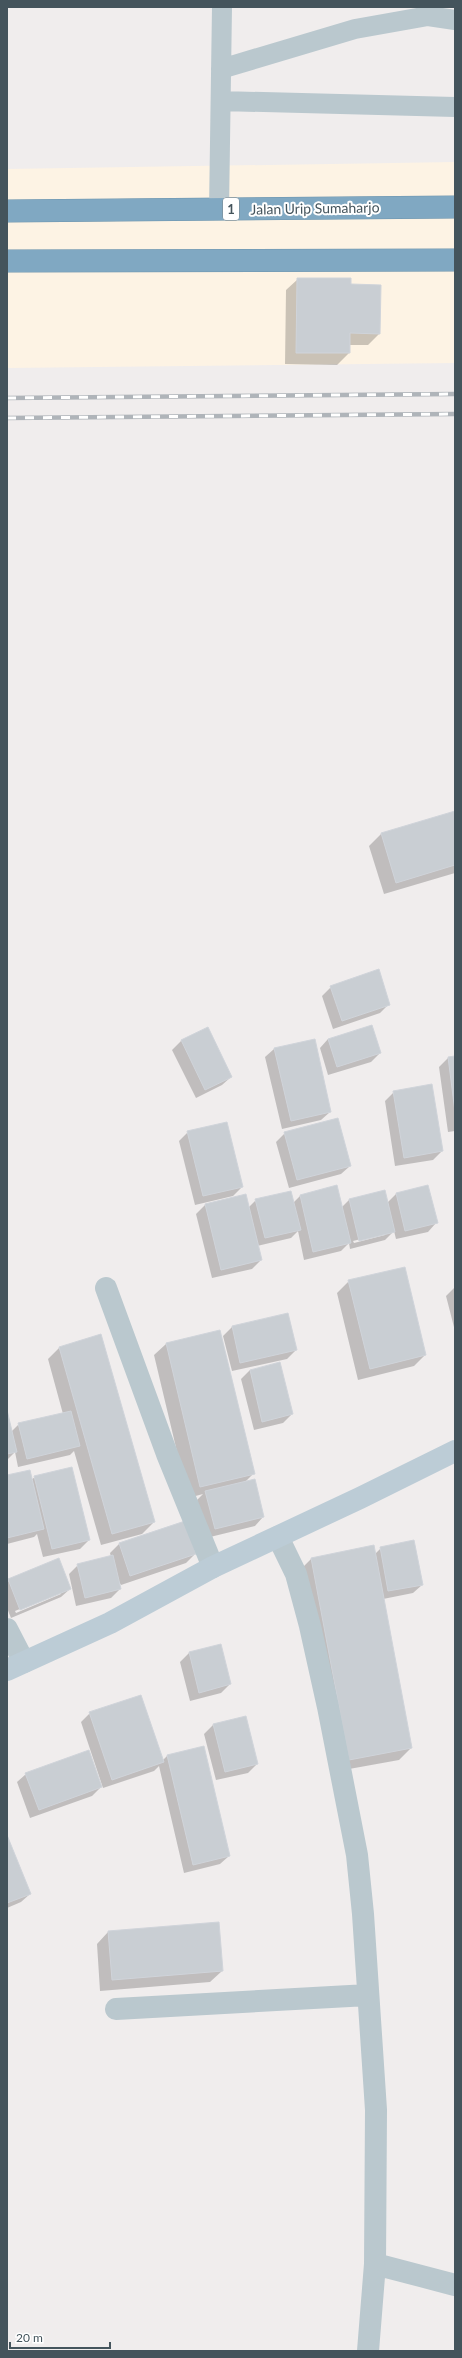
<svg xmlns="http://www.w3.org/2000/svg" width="462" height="2358" font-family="Lato,sans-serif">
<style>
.commercial{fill:#fdf3e4}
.shadow{fill:#0003;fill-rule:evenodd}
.building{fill:#c9ced3;stroke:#d0d4da}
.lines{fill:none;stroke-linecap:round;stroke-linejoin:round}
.highway-casing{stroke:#6b93ad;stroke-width:23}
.lane{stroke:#bac8ce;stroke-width:20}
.street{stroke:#bac8ce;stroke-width:22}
.secondary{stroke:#bcccd6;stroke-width:22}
.highway{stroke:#80a8c2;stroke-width:22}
.rail-casing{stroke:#afb4b9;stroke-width:4.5}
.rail{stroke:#fff;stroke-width:3;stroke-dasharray:9;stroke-linecap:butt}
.labels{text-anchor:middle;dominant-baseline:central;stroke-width:4;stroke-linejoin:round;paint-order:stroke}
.shield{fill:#fff;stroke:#7c878d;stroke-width:1}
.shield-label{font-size:13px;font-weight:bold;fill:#44545c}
.street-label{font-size:14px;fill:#44545c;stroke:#fff}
</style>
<rect width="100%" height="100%" fill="#f0eded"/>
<path class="commercial" d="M455,162V363L7,368V169Z"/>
<path class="shadow" d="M298,279L350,285L379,334L368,345H349V353L337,365L285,364L286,290Z
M455,812V873L384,894L369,846L381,834Z
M331,987L389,1004L380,1013L333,1029L322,996Z
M208,1028L231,1077L222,1085L196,1098L172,1050L181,1041Z
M328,1039L380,1053L371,1062L328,1075L320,1048Z
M314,1040L330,1112L321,1120L282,1129L265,1057L274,1049Z
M455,1057V1131L448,1132L439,1067L448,1058Z
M394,1092L442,1151L433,1160L395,1166L385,1101Z
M188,1132L242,1187L233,1196L195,1205L179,1141Z
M285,1133L350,1166L341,1174L289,1188L276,1142Z
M336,1187L341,1208L349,1200L387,1203L396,1194L436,1223L428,1232L396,1239L394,1231L385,1240L350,1249L349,1243L341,1251L304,1260L298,1231L291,1238L257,1246L261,1260L252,1269L212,1278L196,1214L205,1205L248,1208L256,1200L293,1203L300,1196ZM385,1233V1235L354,1243L353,1241Z
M349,1281L425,1355L414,1366L358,1380L337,1293Z
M455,1287V1331L446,1296Z
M288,1314L296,1350L287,1359L232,1371L223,1336L232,1327Z
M220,1331L254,1473L244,1483L263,1517L255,1526L206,1538L197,1500L203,1494L188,1498L154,1355L166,1344Z
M59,1348L154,1522L142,1534L101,1545L74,1451L70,1455L18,1467L15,1452L7,1460V1415L11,1432L19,1424L63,1414L48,1359Z
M250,1370L292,1414L283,1423L254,1430L241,1379Z
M7,1476L31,1480L35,1477L89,1540L80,1549L43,1557L37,1534L34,1537L7,1544Z
M184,1522L195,1554L186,1563L121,1585L117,1579L120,1589L111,1598L76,1606L69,1574L78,1565L111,1557L110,1553L119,1544Z
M381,1548L422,1585L413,1593L383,1599L411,1748L399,1760L338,1771L300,1570L311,1559L375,1554Z
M59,1560L70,1589L61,1597L11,1618L7,1608V1582ZM61,1592V1594L16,1613L15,1611Z
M220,1645L230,1684L221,1693L190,1701L180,1662L189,1653Z
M90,1713L162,1761L167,1756L203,1747L229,1856L220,1864L184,1873L159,1766L154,1771L103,1788L81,1722Z
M213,1725L257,1764L248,1773L216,1780L204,1734Z
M26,1774L101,1787L92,1796L30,1818L17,1782Z
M7,1838L30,1894L21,1902L7,1908Z
M108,1932L222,1971L210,1982L100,1991L97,1944Z"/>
<path class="building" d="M297,278H351V284L381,285L380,334L350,333V353H296Z
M455,811V865L396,883L381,833Z
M379,969L390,1005L342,1021L330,986Z
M372,1025L381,1053L337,1067L328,1039Z
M208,1027L232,1077L205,1090L181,1040Z
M315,1039L331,1112L291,1121L274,1048Z
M455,1056V1112L448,1057Z
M432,1084L443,1151L404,1158L393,1091Z
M338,1118L351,1166L297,1180L284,1132Z
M227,1122L243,1187L203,1196L187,1131Z
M337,1185L351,1243L313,1252L300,1195Z
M428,1185L438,1223L405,1231L396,1193Z
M385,1190L395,1232L359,1241L349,1199Z
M291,1191L301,1230L265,1238L255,1199Z
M246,1194L262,1260L221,1270L205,1204Z
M405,1267L426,1355L370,1369L348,1280Z
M288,1313L297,1350L240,1363L232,1326Z
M220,1330L255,1474L200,1487L166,1343Z
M101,1334L155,1522L112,1534L59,1347Z
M280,1362L293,1414L262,1422L250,1370Z
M7,1410L17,1452L7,1454Z
M71,1411L80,1446L27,1459L18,1423Z
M72,1467L90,1540L52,1549L34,1476Z
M30,1470L44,1529L7,1538V1475Z
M255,1479L264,1517L215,1529L205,1491Z
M185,1521L196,1554L130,1576L119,1543Z
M414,1540L423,1585L388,1591L380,1547Z
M374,1545L412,1748L349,1760L311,1558Z
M113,1555L121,1589L85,1598L77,1564Z
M59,1558L71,1589L20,1610L8,1579Z
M221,1644L231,1684L199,1693L189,1652Z
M141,1695L164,1762L112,1780L89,1712Z
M246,1716L258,1764L225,1772L213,1724Z
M204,1746L230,1856L193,1865L167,1755Z
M89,1750L102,1787L39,1810L25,1773Z
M7,1835L31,1894L7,1903Z
M219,1922L223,1971L112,1980L108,1931Z"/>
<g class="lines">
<g class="highway-casing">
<path id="highway" d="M7,211L455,207
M7,261L455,260"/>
</g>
<path class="lane" d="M221,69L355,29L428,16L455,20
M221,101L455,107
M219,210L222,7"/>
<path class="street" d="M106,1288L167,1454L213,1567
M278,1537L296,1574L310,1626L328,1707L357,1855L363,1914L376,2110L375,2264L368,2351
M7,1629L24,1662
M116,2009L368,1995
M375,2264L455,2285"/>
<path class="secondary" d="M7,1670L110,1623L213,1567L360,1498L455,1451"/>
<use href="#highway" class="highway"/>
<g class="rail-casing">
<path id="rail" d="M7,398L455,394
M7,418L455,414"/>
</g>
<use href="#rail" class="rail"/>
</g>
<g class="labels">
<rect class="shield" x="223" y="198" width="16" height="22" rx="3"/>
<g class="shield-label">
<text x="231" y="209">1</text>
</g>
<g class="street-label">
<text transform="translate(315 208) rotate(-1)">Jalan Urip Sumaharjo</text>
</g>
</g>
<rect width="462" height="2358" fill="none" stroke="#44545c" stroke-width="16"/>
<path d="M10 2342v6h100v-6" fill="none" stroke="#44545c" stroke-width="2"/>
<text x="16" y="2342" font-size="12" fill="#44545c" stroke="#ffffff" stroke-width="3" paint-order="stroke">20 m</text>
</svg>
